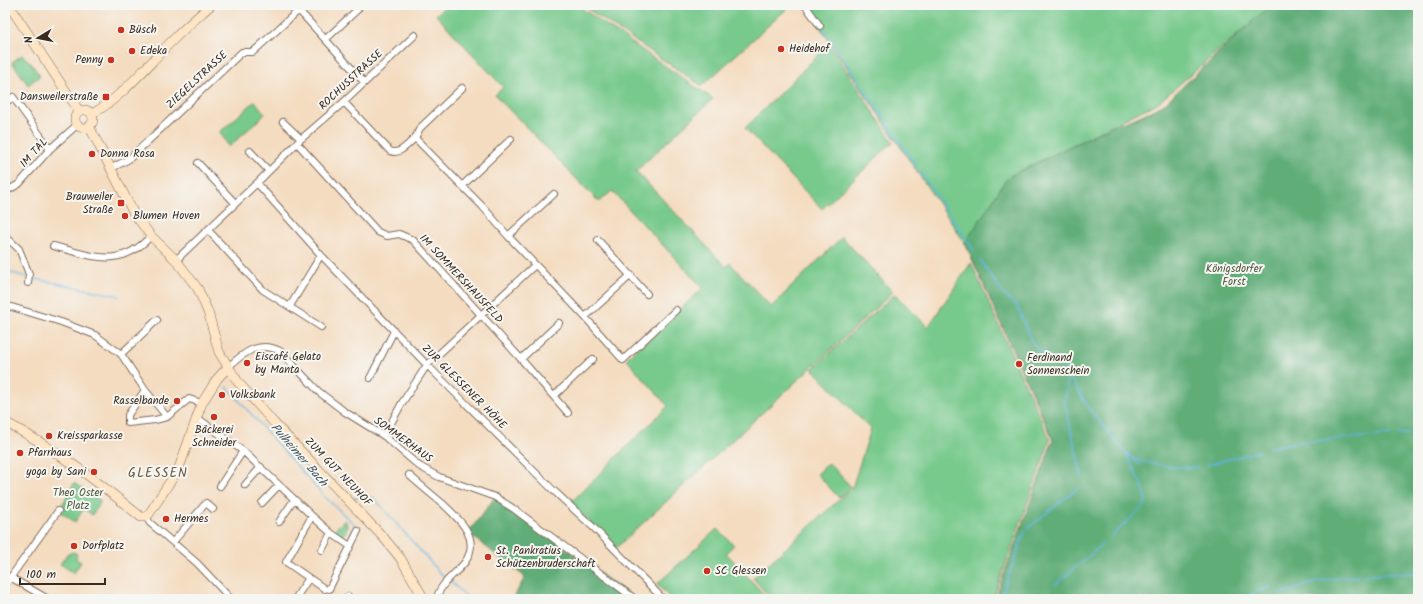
<svg xmlns="http://www.w3.org/2000/svg" width="1423" height="604" font-family="Kalam,sans-serif">
<style>
.green{fill:#77c98c;stroke:#597a55;fill-rule:evenodd}
.forest{fill:#61ad78;stroke:#4e6c4b}
.lines{fill:none;stroke-linecap:round;stroke-linejoin:round}
.stream{stroke:#63b4de;stroke-width:1.5}
.street-casing{stroke:#7c6857;stroke-width:8}
.secondary-casing{stroke:#7c6857;stroke-width:10}
.street{stroke:#fff;stroke-width:6}
.secondary{stroke:#fde5c5;stroke-width:9}
.poi-dot{fill:#c8321e;stroke:#f6f6f2;stroke-width:1.5}
.labels{text-anchor:middle;dominant-baseline:central;stroke-width:4;stroke-linejoin:round;paint-order:stroke}
.poi-label{font-size:11px;fill:#3b2a1e;stroke:#f6f6f2;text-anchor:start}
.street-label{font-size:11px;fill:#3b2a1e;stroke:#f6f6f2}
.park-label{font-size:11px;fill:#4d5a3f;stroke:#f6f6f2}
.water-label{font-size:12px;font-style:italic;fill:#495a61;stroke:#f6f6f2}
.quarter-label{font-size:13px;letter-spacing:1px;fill:#6a543e;stroke:#f6f6f2}
</style>
<rect width="100%" height="100%" fill="#f6f6f2"/>
<filter id="ink" filterUnits="userSpaceOnUse"><feTurbulence type="fractalNoise" baseFrequency=".025" numOctaves="2"/><feDisplacementMap in="SourceGraphic" scale="8" xChannelSelector="R" yChannelSelector="G"/><feConvolveMatrix kernelMatrix="1 2 1 2 8 2 1 2 1" color-interpolation-filters="sRGB"/></filter>
<filter id="wash" filterUnits="userSpaceOnUse"><feTurbulence type="fractalNoise" baseFrequency=".012" numOctaves="4" result="noise"/><feDisplacementMap in="SourceGraphic" scale="16" xChannelSelector="R" yChannelSelector="G"/><feGaussianBlur stdDeviation="0.9" result="paint"/><feColorMatrix in="noise" values="0 0 0 0 0 0 0 0 0 0 0 0 0 0 0 0 0 1.4 0 .05"/><feComposite in="paint" operator="in"/></filter>
<g filter="url(#wash)">
<rect width="100%" height="100%" fill="#f4dcc0"/>
<path class="green" d="M446,5H577L713,99L636,171L726,267L730,263L771,307L842,237L893,292L616,548L570,503L668,406L626,359L703,288L612,191L599,202L495,95L503,87L436,15Z
M585,5H791L702,86L589,10Z
M805,5H1418L1053,440L965,243ZM1252,22L1163,105L1010,176L1159,102Z
M829,44L893,142L822,209L745,128Z
M22,55L30,62L40,76L28,85L12,62Z
M255,101L265,114L229,147L220,132Z
M971,263L1050,440L993,599H771L753,578L852,488L871,429L812,369L895,294L928,327Z
M829,463L851,487L839,498L817,474Z
M74,483L101,501L92,515L84,509L75,522L59,511Z
M345,520C349,527 347,531 341,537L333,531Z
M717,529L734,545L726,553L768,599H671L657,584Z
M73,552L77,554L76,559L81,562L74,573L60,564L68,553L69,554Z"/>
<path class="forest" d="M1270,5H1418V599H995L1053,440L965,243L1005,181L1010,176L1112,126L1137,118L1163,105Z
M495,497L635,599H513L525,577L468,533Z"/>
<g class="lines">
<path class="stream" d="M822,27L827,34
M829,37L859,82
M861,85L885,120
M887,123L917,167
M920,171L948,213
M950,215L974,251
M980,260L1004,295L1017,306L1032,342L1038,349L1053,360
M5,271L27,277
M31,278L119,296
M1064,366L1068,374L1065,403L1082,478
M1068,374L1089,409L1126,453L1144,490L1146,499L1145,505L1111,537
M227,387L324,496L355,525L351,534
M1398,434H1418
M1268,448L1299,442L1390,435
M1127,453L1140,465
M1133,459C1154,464 1177,470 1198,467
M1207,465L1260,451
M354,498L373,497L439,572L447,579
M1028,528L1078,488
M450,581L469,599
M1055,585L1103,544
M1278,592C1287,595 1306,584 1317,582C1350,575 1384,574 1418,573
M1000,599L1025,531
M1040,599L1043,597
M1244,599L1252,594L1269,587L1271,588"/>
</g>
</g>
<g filter="url(#ink)">
<g class="lines">
<g class="street-casing">
<path id="street" d="M294,5L364,82
M805,5L820,26
M326,39L358,9L360,5
M344,102L390,151C400,155 407,145 415,138L483,207L508,236L585,317L623,360L676,310
M5,103L13,97L50,149
M283,122L301,139
M415,138L420,128L462,88
M297,143L378,232L387,236L399,234L413,240L521,359L568,413
M250,151L269,171
M198,163L235,203
M110,169L129,159L242,52H253L299,10
M257,183L321,255L427,365L553,490L594,528L663,599
M462,186L511,139
M5,192L19,184L50,149L77,125
M208,230L263,290L321,327
M5,236L19,249L29,274L28,283
M508,236L554,194
M598,240L647,294
M53,246C93,256 119,270 151,236
M176,260L257,183L301,139L344,102L415,35
M5,305L61,322L95,335L121,354L145,390L167,417L189,399L202,403
M290,306L321,255
M585,317L631,275
M121,354L157,320
M521,359L559,323
M228,367C244,353 258,340 280,351L319,392L345,412L384,436L419,466L439,477L495,497L514,509L635,599
M370,378L394,331
M145,390L128,415V423L155,420L167,417
M554,396L593,359
M196,417L243,451L312,516L331,533L350,546
M384,436L402,403L427,365L535,265
M409,475C420,485 431,494 442,503C458,518 482,538 465,562C456,574 440,583 437,598L434,599
M245,485L261,467
M220,486L243,451
M262,503L279,485
M146,517L150,523L197,563L231,599
M279,522L294,500
M173,542L206,503L213,509
M322,550L331,533
M10,577L48,599
M309,578L325,589
M5,585L58,511
M329,589L358,531
M295,599L309,578L286,562L312,516
M346,599L348,596"/>
</g>
<g class="secondary-casing">
<path id="secondary" d="M9,5L79,111
M75 119a9 9 0 1 1 18 0a9 9 0 1 1-18 0Z
M92,114C123,97 151,61 177,36C188,25 200,15 211,5
M89,126L133,212L151,236L176,260L198,289L208,312L219,352L238,382L274,423L384,538L401,559L424,599
M5,422C54,448 98,482 141,517H146L149,514L179,468L202,403L217,379L228,367"/>
</g>
<use href="#street" class="street"/>
<use href="#secondary" class="secondary"/>
</g>
</g>
<g class="poi-dot">
<circle cx="121" cy="30" r="4"/>
<circle cx="781" cy="49" r="4"/>
<circle cx="132" cy="51" r="4"/>
<circle cx="111" cy="60" r="4"/>
<rect x="102" y="93" width="8" height="8" rx="2"/>
<circle cx="92" cy="154" r="4"/>
<rect x="117" y="199" width="8" height="8" rx="2"/>
<circle cx="125" cy="216" r="4"/>
<circle cx="247" cy="363" r="4"/>
<circle cx="1019" cy="364" r="4"/>
<circle cx="222" cy="395" r="4"/>
<circle cx="177" cy="401" r="4"/>
<circle cx="214" cy="417" r="4"/>
<circle cx="49" cy="436" r="4"/>
<circle cx="20" cy="453" r="4"/>
<circle cx="94" cy="472" r="4"/>
<circle cx="166" cy="519" r="4"/>
<circle cx="74" cy="546" r="4"/>
<circle cx="488" cy="557" r="4"/>
<circle cx="707" cy="571" r="4"/>
</g>
<g class="labels">
<g class="poi-label">
<text x="129" y="30">Büsch</text>
<text x="789" y="49">Heidehof</text>
<text x="140" y="51">Edeka</text>
<text x="103" y="60" text-anchor="end">Penny</text>
<text x="98" y="97" text-anchor="end">Dansweilerstraße</text>
<text x="100" y="154">Donna Rosa</text>
<text x="113" y="197" text-anchor="end">Brauweiler<tspan x="113" dy="13">Straße</tspan></text>
<text x="133" y="216">Blumen Hoven</text>
<text x="255" y="357">Eiscafé Gelato<tspan x="255" dy="13">by Manta</tspan></text>
<text x="1027" y="358">Ferdinand<tspan x="1027" dy="13">Sonnenschein</tspan></text>
<text x="230" y="395">Volksbank</text>
<text x="169" y="401" text-anchor="end">Rasselbande</text>
<text x="214" y="430" text-anchor="middle">Bäckerei<tspan x="214" dy="13">Schneider</tspan></text>
<text x="57" y="436">Kreissparkasse</text>
<text x="28" y="453">Pfarrhaus</text>
<text x="86" y="472" text-anchor="end">yoga by Sani</text>
<text x="174" y="519">Hermes</text>
<text x="82" y="546">Dorfplatz</text>
<text x="496" y="551">St. Pankratius<tspan x="496" dy="13">Schützenbruderschaft</tspan></text>
<text x="715" y="571">SC Glessen</text>
</g>
<g class="street-label">
<text transform="translate(197 80) rotate(-43)">ZIEGELSTRASSE</text>
<text transform="translate(351 80) rotate(-43)">ROCHUSSTRASSE</text>
<text transform="translate(34 153) rotate(-48)">IM TAL</text>
<text transform="translate(461 279) rotate(47)">IM SOMMERSHAUSFELD</text>
<text transform="translate(464 387) rotate(45)">ZUR GLESSENER HÖHE</text>
<text transform="translate(403 440) rotate(36)">SOMMERHAUS</text>
<text transform="translate(338 472) rotate(46)">ZUM GUT NEUHOF</text>
</g>
<g class="park-label">
<text x="1234" y="269">Königsdorfer<tspan x="1234" dy="13">Forst</tspan></text>
<text x="78" y="493">Theo Oster<tspan x="78" dy="13">Platz</tspan></text>
</g>
<g class="water-label">
<text transform="translate(299 455) rotate(49)">Pulheimer Bach</text>
</g>
<g class="quarter-label">
<text x="158" y="473">GLESSEN</text>
</g>
</g>
<rect width="1423" height="604" fill="none" stroke="#f6f6f2" stroke-width="20"/>
<g transform="translate(38 38) rotate(260)" stroke="#f6f6f2" stroke-width="3" paint-order="stroke">
<path d="M0-3L7 15L0 10L-7 15Z" fill="#3b2a1e"/>
<text y="-6" font-size="11" font-weight="bold" text-anchor="middle" fill="#3b2a1e">N</text>
</g>
<path d="M20 578v6h85v-6" fill="none" stroke="#3b2a1e" stroke-width="2"/>
<text x="26" y="578" font-size="12" fill="#3b2a1e" stroke="#f6f6f2" stroke-width="3" paint-order="stroke">100 m</text>
</svg>
